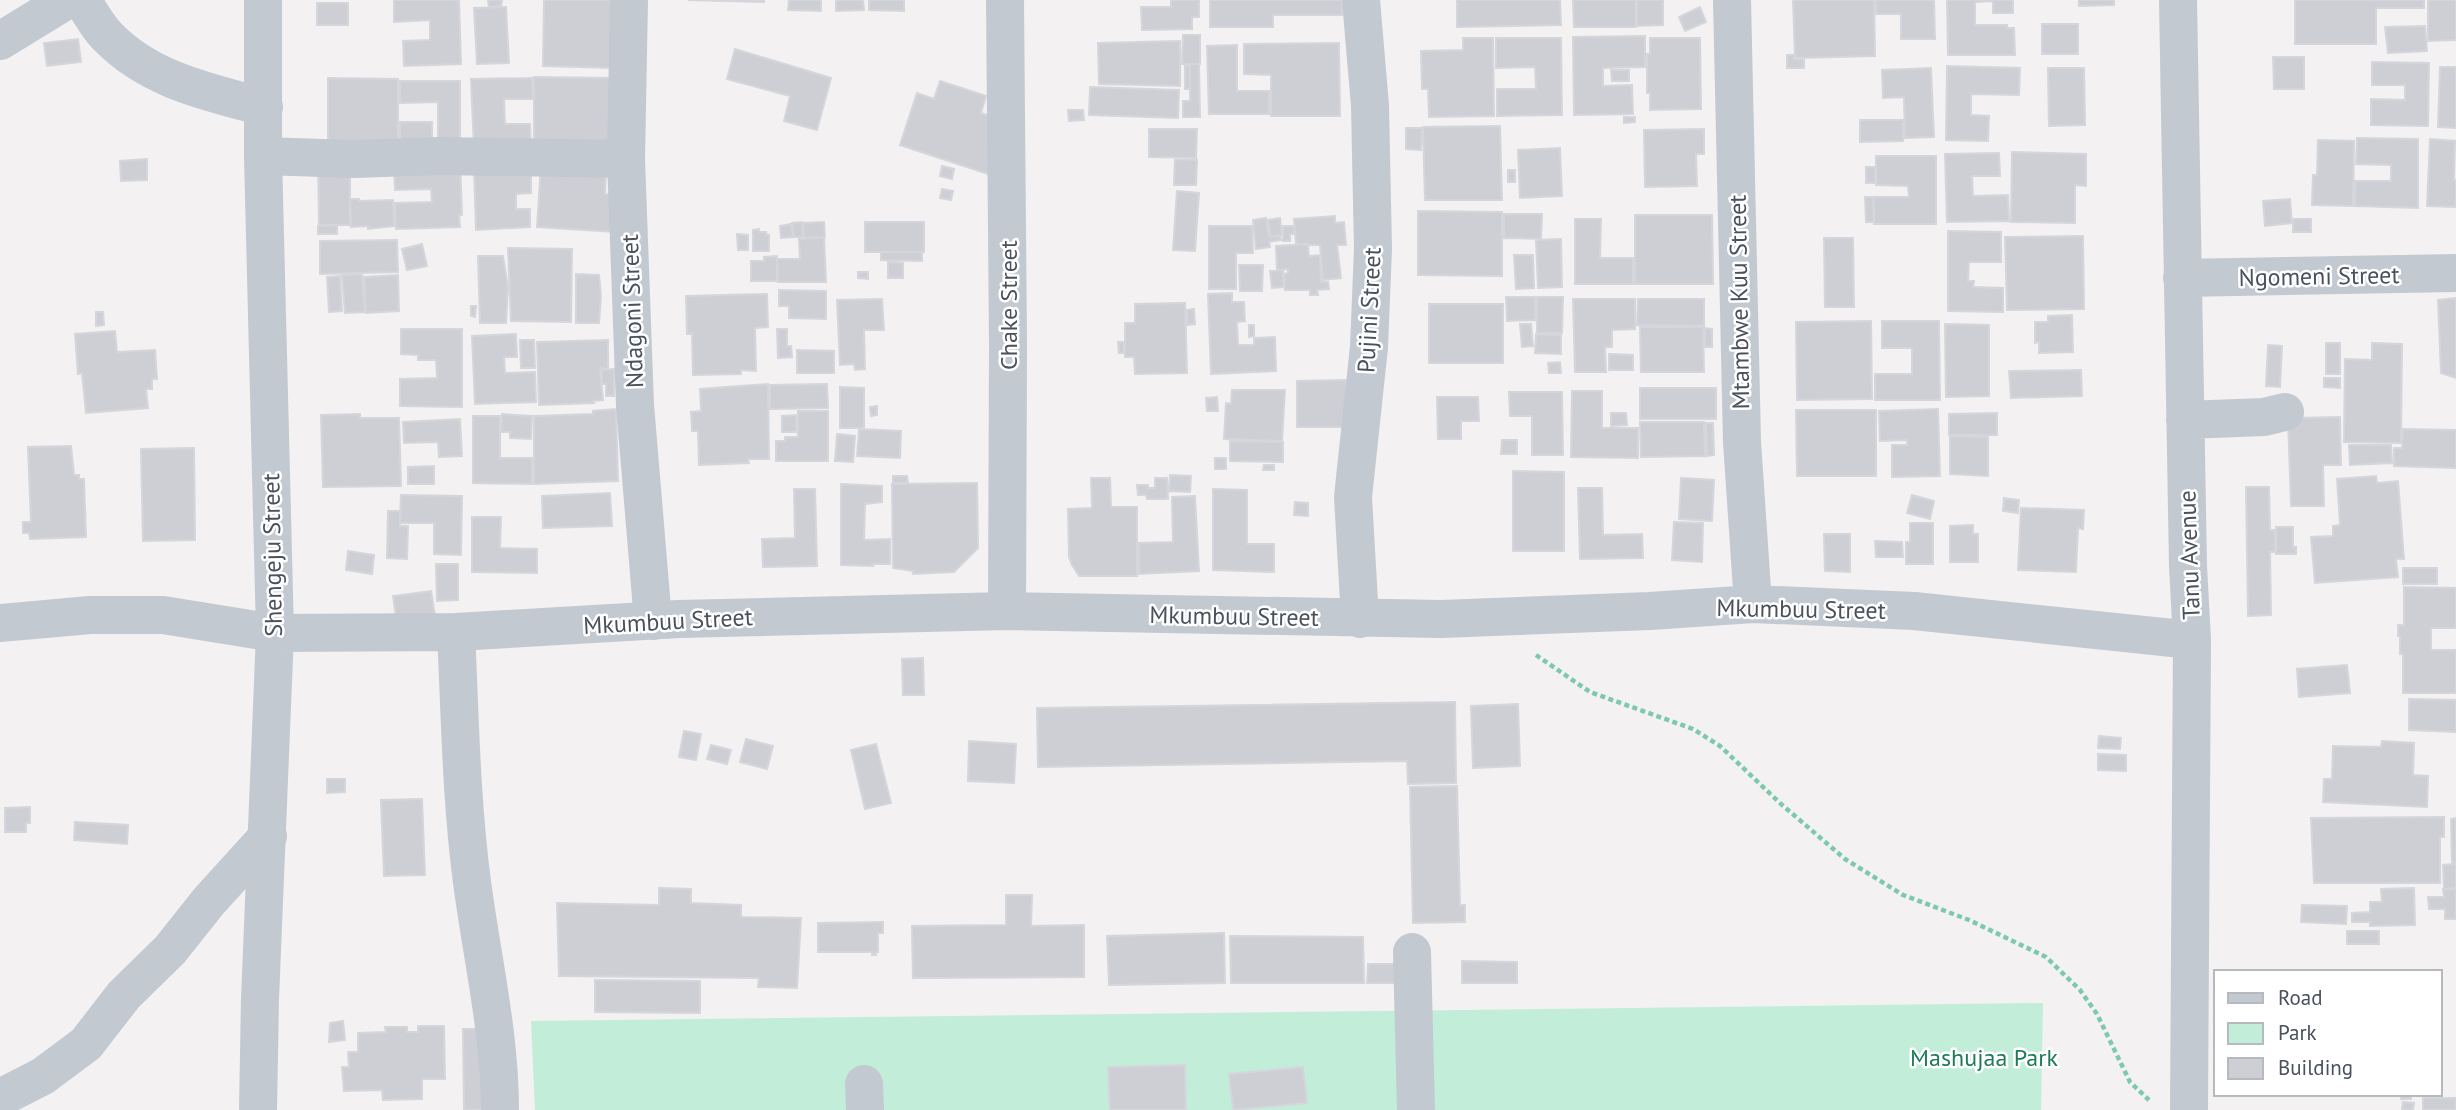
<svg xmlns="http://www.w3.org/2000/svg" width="2456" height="1110" font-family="'PT Sans',sans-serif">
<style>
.green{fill:#c2edd8}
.building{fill:#cecfd5;stroke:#d5d6db;stroke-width:2}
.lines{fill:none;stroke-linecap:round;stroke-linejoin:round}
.path{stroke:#7cc9ac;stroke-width:4.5;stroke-dasharray:5 3.5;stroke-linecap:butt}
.minor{stroke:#c2c9d1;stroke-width:38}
.labels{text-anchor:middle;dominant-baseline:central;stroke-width:5;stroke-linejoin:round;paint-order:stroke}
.street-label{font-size:24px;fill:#49515d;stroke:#fff}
.park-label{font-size:24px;fill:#1d7c57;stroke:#fff}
</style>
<rect width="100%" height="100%" fill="#f3f1f1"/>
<path class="green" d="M2043,1003L2041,1110H535L531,1021Z"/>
<path class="building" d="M394,0H459L461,64L404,66L403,41L430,40V20L394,22Z
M488,0H502L501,6L489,7Z
M544,0H614L612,68L543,66Z
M688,0H764V2Z
M789,0H821V11L788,10Z
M836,0H863L864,10L836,11Z
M869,0H904V11L869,10Z
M1171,0H1199V17H1192V29L1142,30L1141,7H1171Z
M1210,0H1342V15H1273V27H1210Z
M1457,0H1560L1561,25L1457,27Z
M1573,0H1636V27H1574Z
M1637,0H1663V25L1637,26Z
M1793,0H1874L1875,56L1795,58Z
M1876,0H1934L1935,39H1901V14H1876Z
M1947,0H2013V13H1993V1L1975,2V25H2007V28H2014L2015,55H1948Z
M2079,0H2114V5L2079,6Z
M2295,0H2424V8H2376V44H2295Z
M2428,0H2456V40L2428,41Z
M317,3H348V25H317Z
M506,7L509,63L477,64L474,8Z
M1700,7L1706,22L1685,31L1679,17Z
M2042,24H2078V54H2042Z
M2425,26L2427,51L2388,53L2385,27Z
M1183,35H1200V64H1182Z
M1645,36V67L1603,68V86L1632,85L1633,114L1574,115L1573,37Z
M1463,38H1493L1494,116L1429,117L1428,89H1422L1421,51L1463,50Z
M1496,38H1561L1562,115L1497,116V89H1536L1535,67L1496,68Z
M1650,38H1700L1701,109L1650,110V93H1647V54H1650Z
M78,39L81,62L47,66L44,43Z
M1180,41V86L1099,84L1098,43Z
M1339,43L1340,116H1271V75L1244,74V44Z
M1237,45V91H1269V114H1209L1207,46Z
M735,49L831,78L817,130L784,121L790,96L727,79Z
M1787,55H1794V59H1804V68H1787Z
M2273,57H2304V89H2274Z
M2372,62L2429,63L2428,126L2371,125V99L2405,100V85H2372Z
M1190,64H1199L1200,117H1183V101H1190Z
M1185,66H1189L1190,89H1185Z
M1947,66L2020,68L2019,95L1971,94V115L1989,116L1988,141L1946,140Z
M2440,67H2456V128L2438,127Z
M1931,68L1934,137L1905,138L1904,97L1883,98L1882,70Z
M2048,68H2084L2085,125L2049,126Z
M1611,70H1629V81H1612Z
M534,77L615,78V152L534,151Z
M328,78L398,79V146L328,143Z
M532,78L533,99H504L505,124H530L531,148L474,149L471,79Z
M400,81H460V144H438V102L400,103Z
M940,81L986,96L981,113L1006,121L988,174L900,145L917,93L934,99Z
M1090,87L1179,90L1178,118L1089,115Z
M1068,110H1083L1084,120L1069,121Z
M1624,117H1635V122L1624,123Z
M1860,120H1903V141L1860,142Z
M400,122H432V146L400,145Z
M1500,126L1502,200H1425L1423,127Z
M1406,128H1422L1421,150L1406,149Z
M1149,129H1197L1196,158L1149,157Z
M1704,129V154H1696L1697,186L1645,187L1644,130Z
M2357,138L2418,139V208L2355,206V181H2391V165L2356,164Z
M2430,139L2455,141L2454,180H2456V207L2427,206Z
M2318,140L2354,141L2353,206L2312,205L2313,175H2317Z
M1560,148L1562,196L1520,198L1518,150Z
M2012,152L2086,154V186L2075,185V223L2011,222Z
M1999,153L2000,176H1972L1973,196L2008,195L2009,221L1947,222L1945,154Z
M1876,156H1936V224H1874V197H1909L1908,186L1876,185Z
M147,159V180L121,181L120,161Z
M318,159H350V225H319Z
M460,159L462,215H459L460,227L396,229L395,203L432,202L431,189L395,190L394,161Z
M1175,159L1197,160L1196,185H1174Z
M541,164L606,169L605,194L619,196L616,232L537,227Z
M942,166L954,169L952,179L940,176Z
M531,167V193L516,194V209H530V227L476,230L474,168Z
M1866,167H1875V183H1866Z
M1508,170H1515V182H1508Z
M942,189L953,191L951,200L940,198Z
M1177,191L1199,193L1195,251L1173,250Z
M1865,197H1873L1874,222H1866Z
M350,199H359V201L393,200L394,226L368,229V226L351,227Z
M2290,199L2292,223L2265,226L2263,201Z
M1418,211L1502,212V276L1418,275Z
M1504,214H1542L1541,239L1504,238Z
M1635,215H1712L1713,284H1635Z
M1335,216V223L1344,222L1346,245H1337L1341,278L1323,280L1320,245L1296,244L1294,219Z
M1266,218L1269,237L1280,236L1281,240L1269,242L1270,247L1256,249L1253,220Z
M1280,218L1282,235L1270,236L1268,220Z
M1575,219H1601L1600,258H1633V284H1575Z
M2293,219H2311V232H2293Z
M802,222L803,237H794L792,223Z
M824,222L825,237L804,238L803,223Z
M865,222H924V252H865Z
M791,224L793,237L781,238L780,226Z
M337,225V234H318V226Z
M1209,226H1252L1253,253H1236V289H1209Z
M1283,226H1294V234H1290V241H1283Z
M759,229V232H766V234L769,235V251H753V230Z
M1948,231L2001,232V262H1969L1968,281H1974L1973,287L2003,288V312L1948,311Z
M737,234L748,235V250H738Z
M2083,236L2084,309L2007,310L2005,237Z
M824,237L826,282H778L777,259H800L799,239Z
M1824,238H1853L1854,307H1825Z
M1561,239L1562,287L1538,288L1536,240Z
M397,240L398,272L320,274V241Z
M422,244L427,266L407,270L402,249Z
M1308,244L1309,256L1320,255L1321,282H1328L1329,289L1317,290L1318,295H1310V290H1285L1284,274L1288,273V269L1277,270L1276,246Z
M508,248L572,249L571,322L511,321Z
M881,252H922V261L881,260Z
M1514,255H1533L1534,288L1516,289Z
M478,256H503L508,287L506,323H480Z
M777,256V281H751V261H764V257Z
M888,262L903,263V278H888Z
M1239,265H1263L1262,291H1240Z
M1283,270L1284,287L1272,288L1270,271Z
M858,272H868V279L858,278Z
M362,274L365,312L345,313L342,275Z
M576,274L599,275L601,296L599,323H576Z
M398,275L399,311L366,313L364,277Z
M340,276L342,311L329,312L327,277Z
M779,290L826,291V319L789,318V306H779Z
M1232,293V302H1244L1245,321L1237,322L1238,345H1254V338L1275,337L1276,371L1211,374L1208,294Z
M767,294L768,327L755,328L756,371L741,370V374L693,375L692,334H687L686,296Z
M1506,297H1535V320L1507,321Z
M1537,297H1563L1562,333H1537Z
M2456,298V378L2441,373L2438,300Z
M882,299L884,330H864L865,369L855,370L854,364L840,365L837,300Z
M1573,299H1635V329L1612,330V347H1605L1606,372H1575Z
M1638,299H1704V326L1637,325Z
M1185,303L1187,373L1135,374L1134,357H1125V323H1135V304Z
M1429,304H1503V363H1429Z
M471,306H476L475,317L471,316Z
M1194,309L1195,324L1187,325V310Z
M96,312H103L104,325L96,326Z
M2072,315L2073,352L2039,353V342L2035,343V322H2048V316Z
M1871,321L1872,399L1797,400L1796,322Z
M1882,321H1939L1940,400H1875V374H1912V348H1882Z
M1520,324H1531L1533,346L1522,347Z
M1945,324L1989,325V396L1946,397Z
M1249,325H1254V336L1249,337Z
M1640,327H1703L1704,372H1641Z
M1705,328L1712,329V347H1705Z
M401,329H462V407L400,406V379L437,378L436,360H418V355L401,354Z
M777,329H787V346H791L792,357L778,358Z
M115,331L117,352L155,350L157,379H152V389H146L148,408L86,413L82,373L78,374L75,334Z
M516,334L517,357H504L505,373L535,372L536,402L475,404L472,336Z
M1536,334L1561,335V354L1535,353Z
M520,340H534L535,368H521Z
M608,340V369L600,368L603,400L593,401L594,403L539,405L537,342Z
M1118,342H1124V353H1119Z
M2326,343H2340V374H2326Z
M2372,343L2402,344L2401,443L2344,442L2345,359L2372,360Z
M2268,345L2282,346L2280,387L2266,386Z
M797,350L834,351V373H797Z
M1609,354L1633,355V370H1609Z
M1560,362L1561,373H1549L1548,363Z
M614,369V396H606V384H602L601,370Z
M2081,370L2082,396L2011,398L2009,371Z
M2324,378H2340V388L2324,387Z
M1346,380L1349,404L1346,427H1297V381Z
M768,384L769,459H748L749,463L699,465L698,431H692L691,412L701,411L700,389Z
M827,384L828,408L770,409V385Z
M840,387L864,388V428H840Z
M1640,388H1716V419H1640Z
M1232,390H1285L1282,441L1224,439L1226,403L1231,404Z
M1572,391H1602V428H1638V458L1571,457Z
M1509,392H1562L1563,455H1532V416H1510Z
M1217,397L1218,411H1207L1206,398Z
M1437,397H1478L1479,421H1461V439H1438Z
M877,406V415L871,416L870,407Z
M616,409L618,481L534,484V416L593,414V411Z
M1938,409L1940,476L1892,477V445H1907V440L1880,441L1879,411Z
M1796,410H1876V476H1797Z
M798,411H828V461H776V441H785V437H798Z
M1611,413H1626L1627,425L1611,426Z
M1997,413V435H1949V414Z
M360,414V418H399L401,486L323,487L321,415Z
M502,414L532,416L531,439L510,438V432H501Z
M796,415V432H782V416Z
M473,416H500V458H532V484L473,483Z
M2340,417L2341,465H2323L2324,506H2291L2288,418Z
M460,419L462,456L439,457L438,442L404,443L403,422Z
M1640,422H1704L1705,456L1641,457Z
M1706,423H1713L1714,455L1707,456Z
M859,429L901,431L900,458L857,456Z
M2403,429L2456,430V468L2394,466V448H2402Z
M837,434L855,436L853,462L835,461Z
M1950,436L1988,437V476L1950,474Z
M1502,440H1517V454H1501Z
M1230,441L1283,442V462L1230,461Z
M2349,445H2391L2392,463L2350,465Z
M71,446L74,475H79V479H84L86,537L30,539L29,533H23V522H31L28,447Z
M194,448L195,540L143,541L141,449Z
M1215,458H1226V469H1215Z
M1264,465H1274V470H1263Z
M434,466V484H408V467Z
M1513,471L1564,472V551H1513Z
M1170,475L1191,476L1190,492L1169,491Z
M893,476H907L908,483H893Z
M2376,476L2377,483L2398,481L2404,559H2396L2398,577L2315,583L2311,537L2333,536V526L2340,525L2337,479Z
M1091,478H1110L1111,507H1137V576H1079L1072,565L1069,557L1068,509L1092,508Z
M1155,478H1167L1168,499H1147L1146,495H1138L1137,485H1148V488H1155Z
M1681,478L1714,480L1712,521L1679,519Z
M977,483L978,548L954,572L913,574V571L893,568L892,484Z
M841,484L882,486V502L865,504L864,540L890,539V564H872L873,566L841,565Z
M2246,487H2269L2270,530H2275V552H2270L2271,615L2248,616Z
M1578,488H1602L1603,535L1642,534L1643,558L1580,559Z
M794,489H815L817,566L763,567L762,539L795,538Z
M1213,489L1247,490V544H1274V572L1213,570Z
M610,493L612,526L543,528L542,496Z
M401,495L462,496L461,555L434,554V523H400Z
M1912,495L1934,501L1930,519L1907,513Z
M1195,496L1199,571L1139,574V543L1173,542L1172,497Z
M2004,498L2019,500L2018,513L2003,511Z
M1295,502L1308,503V516L1294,515Z
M2021,508L2084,510L2083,529L2078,528L2076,572L2018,570Z
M388,511H400V526H408L407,559L387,558Z
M472,517H501L500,548L537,549V573L472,572Z
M1674,522L1703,523L1702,562L1672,560Z
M1910,523H1933V564H1906V542H1910Z
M1973,525V534H1978V562H1950V526Z
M2276,527H2293V547H2296V554H2276Z
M1824,534H1850V572L1825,571Z
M1875,541L1902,542L1903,557H1876Z
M348,551L374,555L372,574L346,570Z
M436,564H458V600L437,601Z
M2403,568H2437V584H2403Z
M2404,587L2456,588V628H2431V650H2456V693H2403V654H2400V636H2398V625H2404Z
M431,591L437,628L398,633L393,596Z
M923,658L924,695H903L902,659Z
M2347,665L2350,693L2299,697L2297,669Z
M2409,699L2456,700V732L2409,730Z
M1455,702L1456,783L1408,784L1407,761L1038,767L1037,708Z
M1518,704L1520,766L1473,768L1471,706Z
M684,731L701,734L696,760L679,757Z
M2099,736L2121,738L2120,749L2098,748Z
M746,739L773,746L767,769L740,762Z
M969,741L1016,744L1014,783L968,781Z
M2382,741L2414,743L2413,775L2428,776L2427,807L2323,802L2324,779H2332L2333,746L2381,747Z
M876,744L891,803L865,809L851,750Z
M711,745L731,750L727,764L707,759Z
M2098,754L2126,755V771L2098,770Z
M327,779H345V792L327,793Z
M1457,786L1460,905H1465V922L1413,923L1410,787Z
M422,799L425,875L384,876L381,800Z
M30,807V823H26V832H5V808Z
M2444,817V837H2440V883H2314L2311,818Z
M2456,818V863H2452L2451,819Z
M75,822L128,825L127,844L74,840Z
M2456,864V888L2444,889L2443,865Z
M659,888L691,889V903L741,905V917L801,918L797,988L758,987L759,978L559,976L557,903L659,905Z
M2414,888L2415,925L2370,926V922H2352V913L2370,912V902H2382L2381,889Z
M2443,889H2456V919H2445V909H2429L2428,897H2444Z
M1006,895H1032L1031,926L1084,925V977L913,978L912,926L1006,925Z
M2302,905L2347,906L2346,924L2301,922Z
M883,922V933H878V952H875L876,955H872V952H818V923Z
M2347,931H2379V944H2347Z
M1224,933L1225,983L1109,985L1107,936Z
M1230,936L1363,937L1364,983H1231Z
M1462,961L1517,962V983H1462Z
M1368,964H1399V983H1367Z
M595,980L700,981V1013L595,1012Z
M343,1021L345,1040L329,1042L330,1023Z
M418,1026H444L445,1079H422V1099L383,1100L382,1090L344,1091L342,1067H349L348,1052H358V1033L386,1032L385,1027H407V1032H418Z
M463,1029H494V1110H464Z
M1185,1065L1186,1110H1110L1108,1067Z
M1303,1067L1307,1103L1233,1110L1229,1074Z
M2401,1094H2411V1099H2401Z
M2423,1098H2456V1110H2423Z
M2403,1102L2414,1103L2413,1110L2402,1109Z"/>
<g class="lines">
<path class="path" d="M1536,655L1590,692L1693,729L1720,746L1781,804L1845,859L1903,895L1969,920L2046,957L2080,990L2097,1014L2130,1082L2149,1100"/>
<path class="minor" d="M82,0C90,12 97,26 107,36C149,80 208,92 264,107
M629,0L626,159L635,405L653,621
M1005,0L1008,345L1007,611
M1732,0L1742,442L1753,604
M2178,0L2188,566L2192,640L2189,1110
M0,41L67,0
M263,156L354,159L439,156L626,159
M2182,278L2456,273
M2185,420L2264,417L2285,412
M1360,619L1353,497L1369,347L1373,249L1370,106L1361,0
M0,623L90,615H163L275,633L456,632L679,619L1007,611L1441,619L1650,611L1753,604L1914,611L2192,640
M456,632C460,715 461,799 472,882C482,958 500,1033 500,1110
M1412,952L1416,1110
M864,1084L865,1110
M0,1098L43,1076L86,1044L124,995L170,950L209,901L268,836
M258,1110L260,999L275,633L263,156V0"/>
</g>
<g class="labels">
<g class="street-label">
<text transform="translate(2319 276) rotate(-1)">Ngomeni Street</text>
<text transform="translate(1739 302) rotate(-91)">Mtambwe Kuu Street</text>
<text transform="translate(1008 305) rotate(-90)">Chake Street</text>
<text transform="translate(1369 310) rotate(-87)">Pujini Street</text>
<text transform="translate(632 311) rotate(-92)">Ndagoni Street</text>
<text transform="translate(272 555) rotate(-91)">Shengeju Street</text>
<text transform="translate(2189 555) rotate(-92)">Tanu Avenue</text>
<text transform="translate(1801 609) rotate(1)">Mkumbuu Street</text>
<text transform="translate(1234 616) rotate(1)">Mkumbuu Street</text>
<text transform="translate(668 621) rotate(-3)">Mkumbuu Street</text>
</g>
<g class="park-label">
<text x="1984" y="1057">Mashujaa Park</text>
</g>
</g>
<rect x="2214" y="970" width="228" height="126" fill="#ffffff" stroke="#b6b9be" stroke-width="2"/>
<rect x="2228" y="993" width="35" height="10" fill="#c2c9d1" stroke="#b6b9be" stroke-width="2"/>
<text x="2278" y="1005" font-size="21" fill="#49515d">Road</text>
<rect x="2228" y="1023" width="35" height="21" fill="#c2edd8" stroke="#b6b9be" stroke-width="2"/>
<text x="2278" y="1040" font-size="21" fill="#49515d">Park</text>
<rect x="2228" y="1058" width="35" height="21" fill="#cecfd5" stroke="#b6b9be" stroke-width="2"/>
<text x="2278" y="1075" font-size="21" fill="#49515d">Building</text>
</svg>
